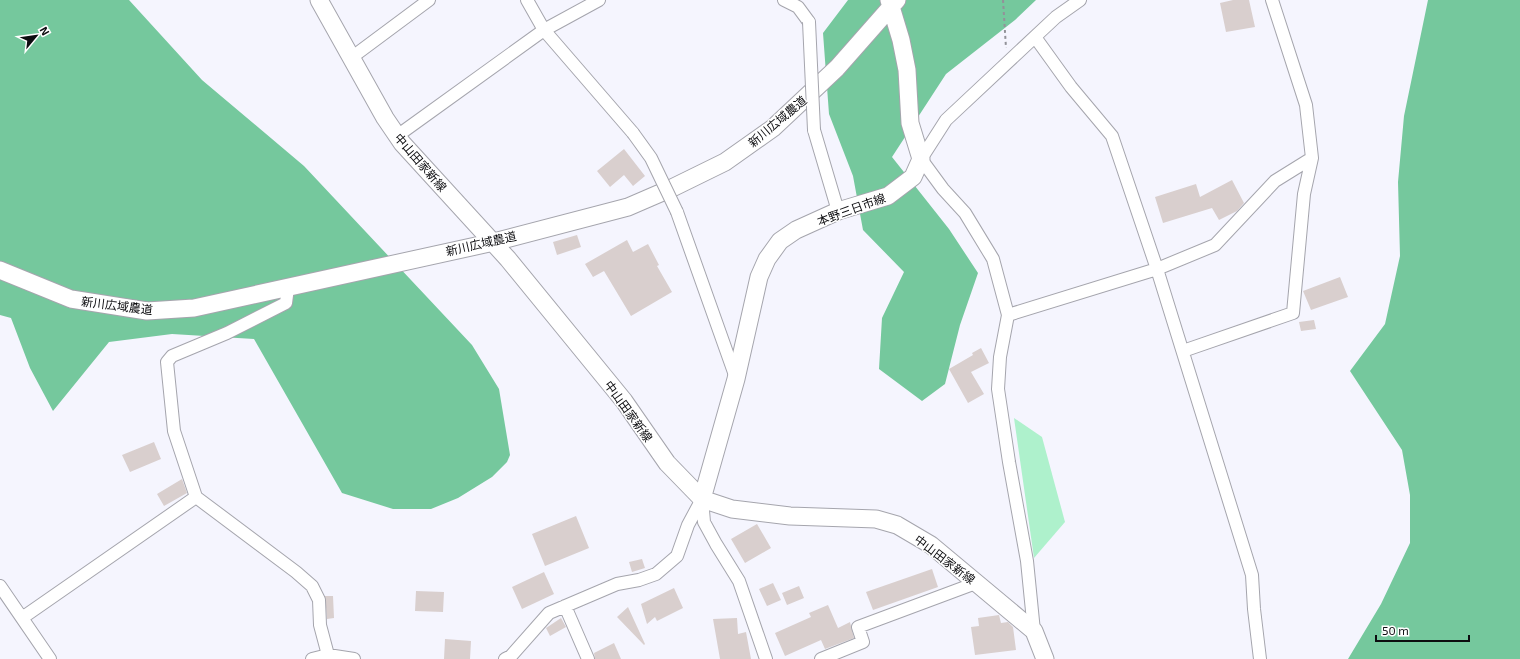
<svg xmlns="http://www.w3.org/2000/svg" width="1520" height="659" font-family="'Exo 2','Noto Sans JP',sans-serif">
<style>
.green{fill:#aef1cc}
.forest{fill:#75c89d}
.building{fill:#d9cfce}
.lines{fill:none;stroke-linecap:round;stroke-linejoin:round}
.street-casing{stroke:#a5a5ad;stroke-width:14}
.secondary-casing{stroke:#a5a5ad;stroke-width:19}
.path{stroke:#929299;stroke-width:2;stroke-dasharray:3 3;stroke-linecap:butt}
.street{stroke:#fff;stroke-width:12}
.secondary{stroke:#fff;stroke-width:17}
.street-bridge-casing{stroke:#a5a5ad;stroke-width:14;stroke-linecap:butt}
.street-bridge{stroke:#fff;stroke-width:12}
.labels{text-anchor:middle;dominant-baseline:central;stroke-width:3;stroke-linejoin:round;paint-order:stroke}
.street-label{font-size:12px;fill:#0c0c0f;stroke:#fff}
</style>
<rect width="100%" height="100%" fill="#f5f5fe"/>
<path class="green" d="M1014,418L1042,437L1065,522L1034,558Z"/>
<path class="forest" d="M0,0H129L202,80L304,166L472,345L499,389L510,455L507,462L492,477L458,498L431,509H393L342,493L254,339L172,334L109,342L53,411L30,368L11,318L0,315Z
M848,0H1036L1015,20L946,74L892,157L949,229L978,273L960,325L945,384L922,401L879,369L882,318L904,272L863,230L853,176L829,114L823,33Z
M1428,0H1520V659H1348L1381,604L1410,543V495L1402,450L1350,371L1385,324L1400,256L1398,182L1404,116Z"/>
<path class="building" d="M1233,0H1249L1255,27L1226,32L1220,3Z
M624,149L645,176L633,186L624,175L610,187L597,171Z
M1232,180L1244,203L1237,211L1219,220L1212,208L1163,223L1155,197L1196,184L1200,197Z
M577,235L581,247L557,255L553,242Z
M627,240L633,252L648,244L659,265L657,266L672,292L631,316L604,271L593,277L585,264Z
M1340,277L1348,297L1311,310L1303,291Z
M1314,320L1316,329L1301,331L1299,322Z
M981,348L989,363L971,372L984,394L968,403L949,369L973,355L972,353Z
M154,442L161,459L130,472L122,455Z
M182,479L187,493L164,506L157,494Z
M576,516L589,548L545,566L532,534Z
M757,524L771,548L745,563L731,539Z
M642,559L645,568L632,572L629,562Z
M932,569L938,587L873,610L866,592Z
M544,572L554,594L522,609L512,587Z
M773,583L781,600L767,606L759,589Z
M799,586L804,598L787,605L782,593Z
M674,588L683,608L657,621L655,617L647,624L641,604Z
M416,591L444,592L443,612L415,611Z
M325,596H333L334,618L327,619Z
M828,605L838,628L850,622L854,638L825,649L821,640L785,656L775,633L811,617L809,613Z
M628,607L645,644L644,645L617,617Z
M999,615L1001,623L1008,622L1013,627L1016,650L975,655L971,627L979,626L978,618Z
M561,618L566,627L550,636L546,628Z
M737,618L738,634L746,632L751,659H720L713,619Z
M445,639L471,641L470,659H444Z
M614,643L621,659H595L594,653Z"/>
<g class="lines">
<g class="street-casing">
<path id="street" d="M527,0L544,30L633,133
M784,0L798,7L809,22
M1035,37L1071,87L1112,136L1157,269L1252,575L1254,609L1260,659
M351,58L429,0
M814,130L838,211
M397,136L544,30L599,0
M677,212L736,378
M1008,315L1157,269L1215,245L1275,181L1312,158
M1183,351L1293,313L1304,194L1312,158L1306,105L1272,0
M196,497L174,431L167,362L172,356L227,333L286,303L288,288
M702,499L704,522L716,544L739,581L766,659
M0,586L50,659
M565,606L588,659
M22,618L196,497L296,572L312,586L319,600L320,625L328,655
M1034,631L1027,561L1009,462L998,389L1000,357L1008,315L993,259L965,213L943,189L921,159L946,120L1056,17L1080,0
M312,659L328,655L354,659
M505,659L511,656L549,613L617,584L639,580L656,574L677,556L688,525L702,499
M821,659L863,642L858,627L976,583"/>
</g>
<g class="secondary-casing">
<path id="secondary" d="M319,0L385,118L402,143L508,259L624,401L667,463L702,499L732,509L790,516L876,519L897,525L931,545L1034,631L1045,659
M0,270L71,299L147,311L194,308L494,242L628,207L672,188L725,162L773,128L837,68L897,0
M702,499L736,379L759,277L767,259L780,241L796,230L838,211L888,196L913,177L921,159L910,123L907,70L901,40L889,0"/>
</g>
<path class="path" d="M1003,0L1006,48"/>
<use href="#street" class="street"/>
<use href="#secondary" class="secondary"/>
<g class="street-bridge-casing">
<path id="street-bridge" d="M809,22L814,130
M633,133L651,158L677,212"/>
</g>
<use href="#street-bridge" class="street-bridge"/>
</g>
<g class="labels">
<g class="street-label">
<text transform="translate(777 121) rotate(-40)">新川広域農道</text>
<text transform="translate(421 162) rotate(49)">中山田家新線</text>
<text transform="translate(851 209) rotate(-20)">本野三日市線</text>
<text transform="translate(481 243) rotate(-13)">新川広域農道</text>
<text transform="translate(117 305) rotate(7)">新川広域農道</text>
<text transform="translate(629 411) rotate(54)">中山田家新線</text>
<text transform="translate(945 559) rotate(37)">中山田家新線</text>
</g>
</g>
<g transform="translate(36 36) rotate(61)" stroke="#ffffff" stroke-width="3" paint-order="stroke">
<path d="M0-3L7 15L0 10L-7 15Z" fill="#0c0c0f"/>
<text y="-6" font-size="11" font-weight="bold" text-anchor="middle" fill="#0c0c0f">N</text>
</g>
<path d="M1376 635v6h93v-6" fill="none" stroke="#0c0c0f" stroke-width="2"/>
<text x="1382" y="635" font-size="12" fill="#0c0c0f" stroke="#ffffff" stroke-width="3" paint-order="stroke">50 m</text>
</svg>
